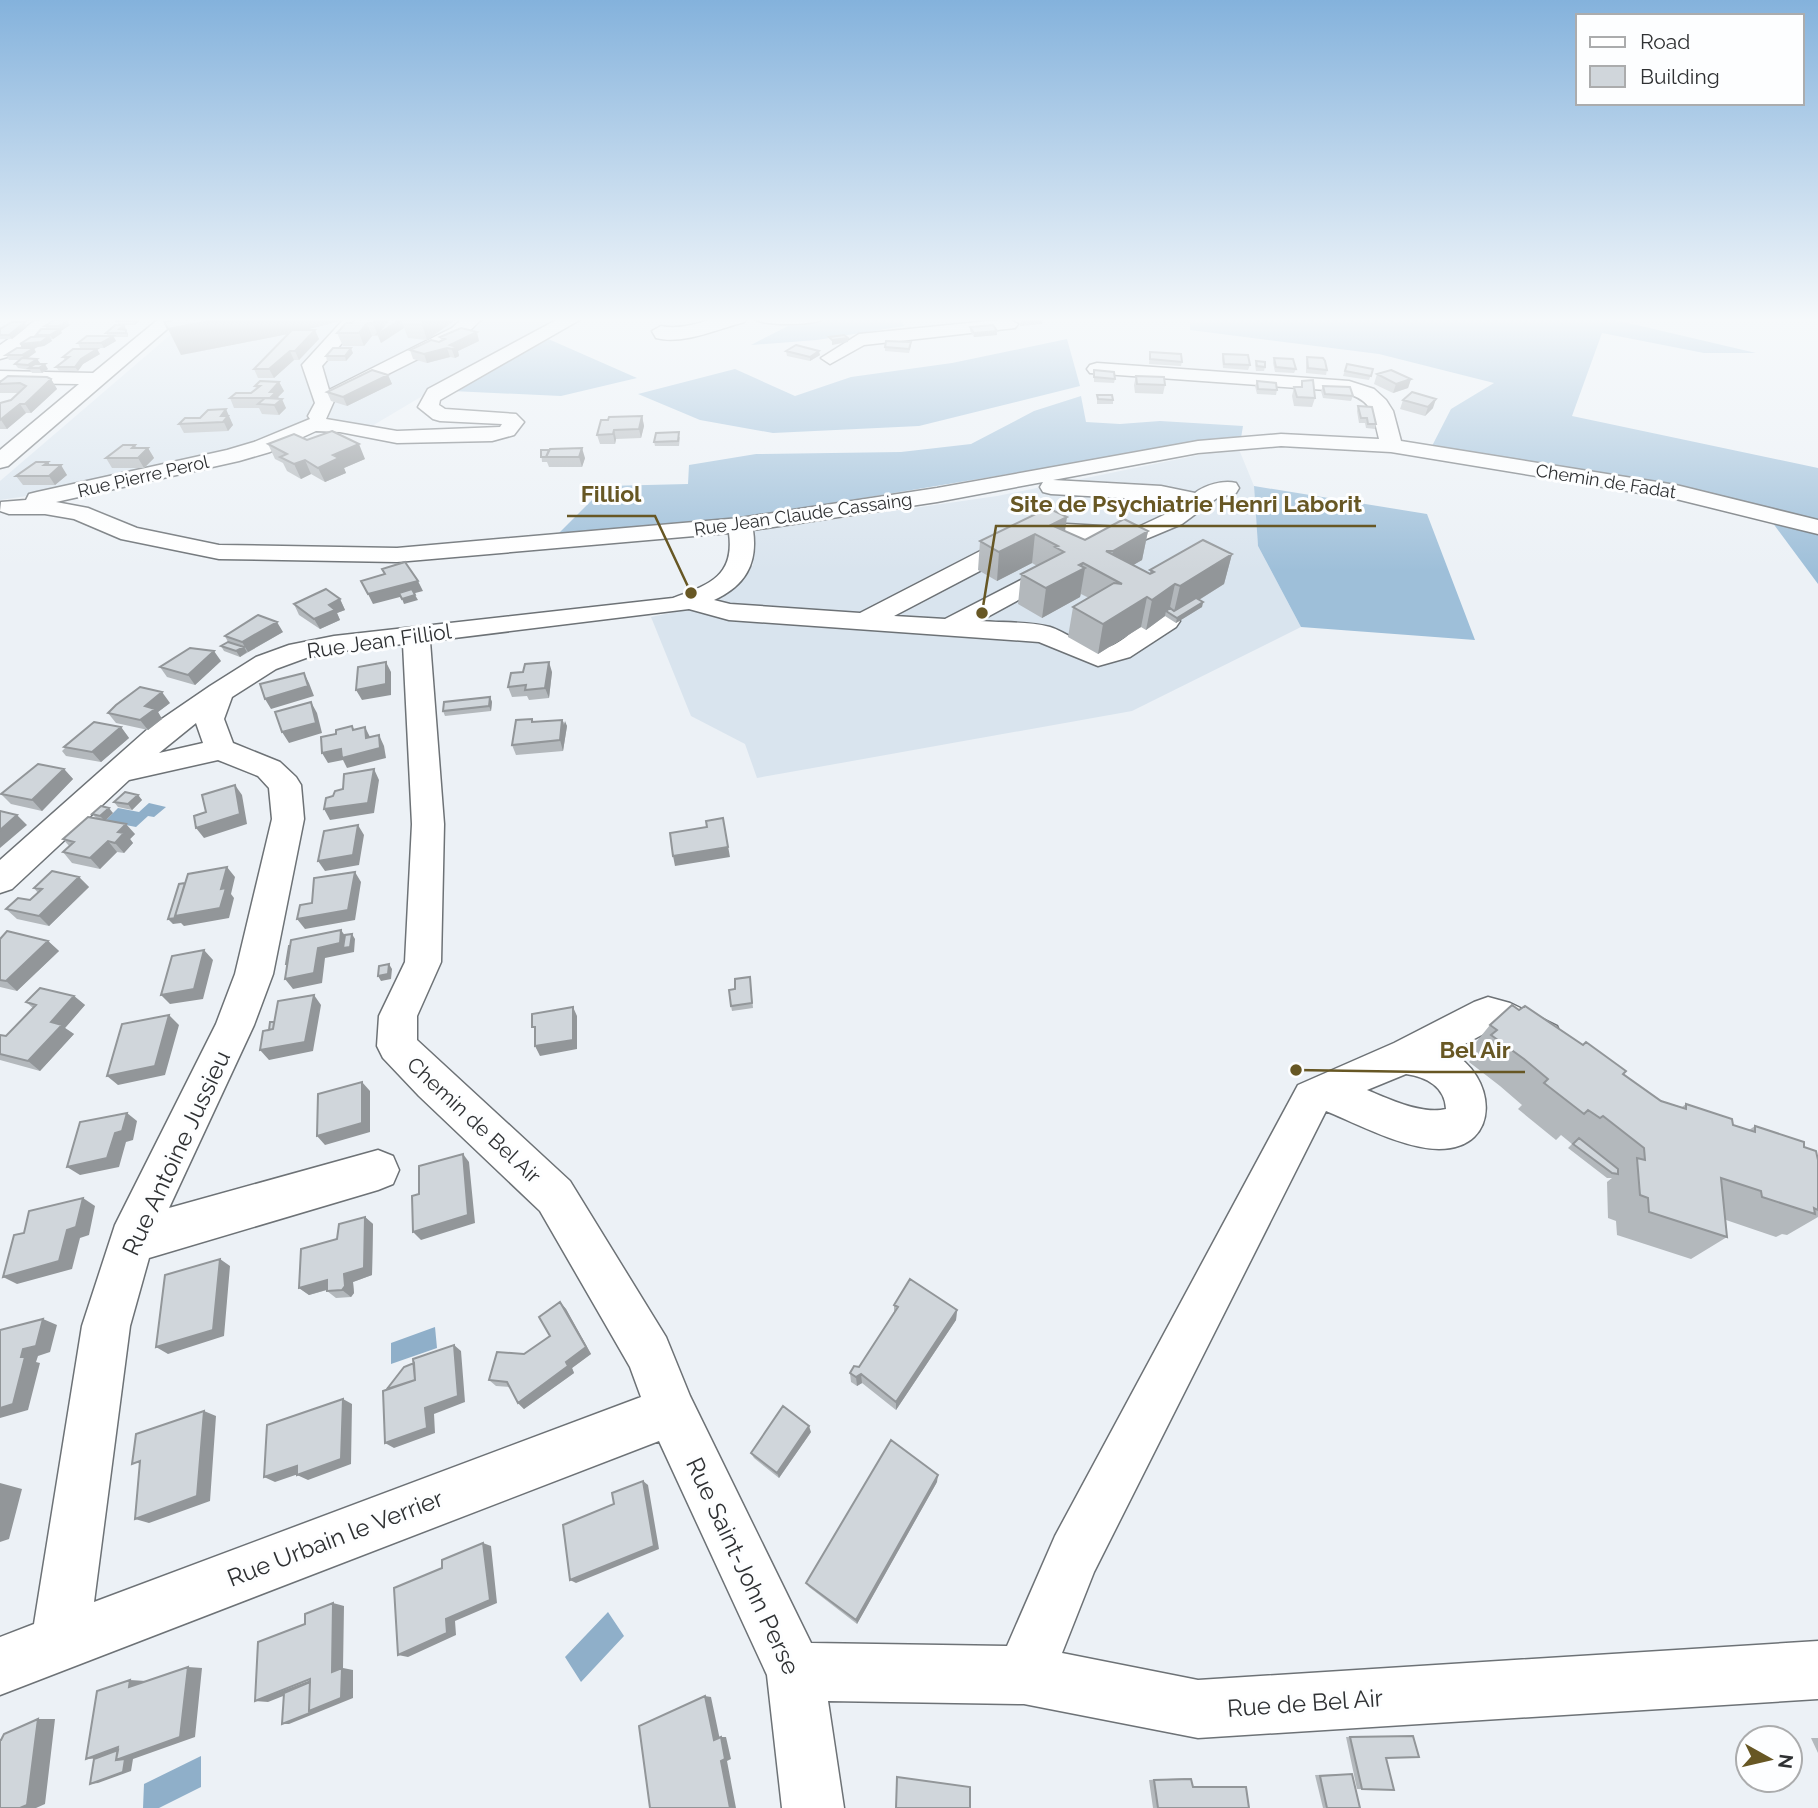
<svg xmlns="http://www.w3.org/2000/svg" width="1818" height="1808" font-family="Raleway,sans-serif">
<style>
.built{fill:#d9e4ee}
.forest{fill:#9ebfd9}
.water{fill:#8fafc9}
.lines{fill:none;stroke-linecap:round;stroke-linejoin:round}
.minor-casing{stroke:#6d7276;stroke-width:3}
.minor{fill:#fff;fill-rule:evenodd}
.wall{fill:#b3b8bc}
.shaded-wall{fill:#929699}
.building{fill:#d0d6db;stroke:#929699;stroke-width:2}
.labels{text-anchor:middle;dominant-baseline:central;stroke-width:6;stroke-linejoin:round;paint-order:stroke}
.far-street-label{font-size:18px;fill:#2f3133;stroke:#fdfeff}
.street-label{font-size:21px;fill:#2f3133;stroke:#fdfeff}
.near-street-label{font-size:24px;fill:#2f3133;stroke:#fdfeff}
.leader{fill:none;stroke:#675724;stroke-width:2.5}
.callout-dot{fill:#675724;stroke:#fdfeff;stroke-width:2.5}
.callout-label{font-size:23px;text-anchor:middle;font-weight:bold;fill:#675724;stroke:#fdfeff;stroke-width:6;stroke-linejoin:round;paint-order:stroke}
</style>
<rect width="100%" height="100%" fill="#ecf1f6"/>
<path class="built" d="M190,318H562L461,373L372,426L328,419L311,423L259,445L47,493L0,500V481Z
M1238,447L1254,486L1258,546L1301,627L1132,711L757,778L745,744L691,716L651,617L691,609L731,589L753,565L754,531L997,496Z"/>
<path class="forest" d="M840,318H899L904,326L817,340L751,345L788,326Z
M1190,318H1607L1756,353H1704L1602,333L1572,416L1818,468V584L1761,507L1432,446L1451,409L1494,383L1379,354L1190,330Z
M546,338L637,378L561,396L452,391Z
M1067,339L1080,386L919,426L773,433L700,420L638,394L735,369L795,396L851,377L952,363Z
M1081,396L1086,422L1120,424L1160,421L1243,426L1241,438L1202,442L754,516L558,534L606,486L688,484L689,465L756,454L901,452L971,444L1034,411Z
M1254,486L1427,514L1475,640L1301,627L1258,546Z"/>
<path class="water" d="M149,803L166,807L154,817L148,816L136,827L105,821L118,808L139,812Z
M435,1327L437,1348L391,1364V1343Z
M608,1612L624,1636L581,1682L565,1657Z
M201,1756V1787L159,1808H143L144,1784Z"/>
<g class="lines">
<g class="minor-casing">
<path id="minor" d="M39,318H60L7,357L0,359V345Z
M160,318H180L8,466L0,468V450L79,384L0,383V371L93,373Z
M345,318H364L322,366L329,390L452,328L463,318H483L464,336L334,401L326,419L397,431L500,427L502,424L440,421L433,419L418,407L428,389L560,318H583L440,400L439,405L445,409L516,414L524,422L514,435L492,441L397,443L340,432L316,431L270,452L239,461L56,502L88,508L137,528L219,545L397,548L740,518L937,488L1198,441L1281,434L1379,439C1372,409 1372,400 1340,391L1090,373L1087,369L1090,365L1097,363L1349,381L1374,389L1386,400L1393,411L1401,441L1676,485L1818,520V534L1676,499L1391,452L1281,446L1198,453L1053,480L1161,486L1195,493C1205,485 1223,480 1236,483L1239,488L1236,493L1217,498L1182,524L1139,542L1067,538L1039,540L894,616L945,619L1044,568L1053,571L1057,576L1053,581L980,621C1002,623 1028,621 1050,627C1064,631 1086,648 1100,648C1124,650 1145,608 1176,615L1180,621L1176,627L1130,657L1098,666L1039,642L729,620L689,609L430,641L444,824L441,962L417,1016V1040L570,1181L666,1337L690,1396L811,1643L1007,1646L1055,1536L1298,1085L1394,1043L1474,1002L1488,997L1510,1003L1557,1026L1562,1038L1557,1050L1543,1055L1491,1030L1450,1052C1496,1074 1503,1149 1439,1149C1405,1149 1357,1124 1326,1111L1094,1572L1062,1653L1198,1680L1818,1641V1699L1198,1738L1024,1704L828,1701L844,1808H782L767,1675L659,1441L0,1695V1637L34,1624L82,1326L115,1225L216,1024L235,974L272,819L269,788L258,776L218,760L129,780L12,889L0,893V860L150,727L210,686L256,657L289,645L334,636L673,598C708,585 735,577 729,533L397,562L219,559L121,539L74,519L45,514H9L0,511L1,502L26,500L29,494L37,492L227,450L254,442L310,419L308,416L315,403L302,365ZM1043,482L1040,487L1043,492L1051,494L1161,500L1180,504L1166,514L1136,528L1067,524L1025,528L860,613L730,604L714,600C745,586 758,564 753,530L937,502ZM403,644L412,824L405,962L379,1016L377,1046L383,1058L419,1096L540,1211L630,1367L641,1397L94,1602L130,1326L149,1258L378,1190L393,1184L399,1170L393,1156L378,1150L169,1208L254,1025L273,974L304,819L301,785L296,777L280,762L233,743L224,719L232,697L276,669L306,658L334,652ZM196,723L203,743L159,753ZM1406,1074C1427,1077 1445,1087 1446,1109C1422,1115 1389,1099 1367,1090Z
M717,318H747L744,322C718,329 683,345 656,338L652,331L661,326C680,330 699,323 717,318Z
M753,318H824C816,326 761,326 753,318Z
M1009,319L1018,324L1015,328L864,345L830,364L821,358L859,334Z"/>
</g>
<use href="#minor" class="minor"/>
</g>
<path class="wall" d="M24,318H44L40,321H26Z
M143,318L135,325H119L117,321Z
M356,318H458L427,340L408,338L404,328L381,343L378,336H372L364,346H343L337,333L352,323Z
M67,321L70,325L61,331L62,333L53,339H51L52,341L44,346L29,348L36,352L27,359H37L40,363L39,364L48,369L42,373H32L30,370L18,368L15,364L20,360H9L6,355L22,348L37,337L36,335L47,329L45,326Z
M341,321L305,330L319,339L299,360H294L274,378H258L254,369L288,334L181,355Z
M25,322L27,327L12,339H0V329Z
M124,325L128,334V337H114L116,341L104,348H80L78,343L108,336L106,333Z
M970,327L997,331V335L974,337L970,331Z
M440,337L479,341L458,351L459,356L455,358L450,357L427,363L413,359L410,350L439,342L441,340Z
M911,346L909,353L885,351V347Z
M786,351L820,355L810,361L787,356Z
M1150,352L1182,362L1181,366L1149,364Z
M353,353L346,361H327L326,356Z
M100,354L83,364L78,371H59L56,367L65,360L63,357Z
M1223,354L1250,365L1248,370L1223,368L1222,358Z
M1307,357L1327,370L1326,375L1306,373V362Z
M1274,358L1296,369L1294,373L1275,372L1273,363Z
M1256,361L1265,367L1264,371H1256L1255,365Z
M1347,364L1373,369L1369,380L1343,376Z
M1094,370L1115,379L1114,383L1094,382Z
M1377,374L1411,379L1408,388L1393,393L1374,384Z
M388,375L392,384L347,406L331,401L327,392Z
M1136,376L1165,385L1163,394L1135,393L1134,385Z
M51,379L57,389L31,413H26L7,429H0V403L11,400L19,393H0V380Z
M1257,381L1277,390L1276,395L1257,394L1255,386Z
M1302,381L1315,398L1312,407L1294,406L1292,396L1294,387H1301Z
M279,382L284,391L278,397L286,408L279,415L262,414L259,408H234L230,398L251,393L256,389L255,386Z
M1323,386L1353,396L1351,401L1323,398L1321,391Z
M1097,395L1113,400V404H1097Z
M1403,400L1433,408L1425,416L1400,409Z
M1358,406L1376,424L1375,429L1366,428L1365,423H1359L1357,411Z
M642,416L644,426L641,438L616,439L615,444H600L597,435Z
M200,418L231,419L230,420L233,425L228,431L184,433L179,424Z
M680,437L679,446H655L654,442Z
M307,440L365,459L344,468L346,473L325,482L311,474L301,479L287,471L283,463L275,459L268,444Z
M135,445L137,448H148L154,458L144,468H112L106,458Z
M541,450L585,458L582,467H549L547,462H542Z
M48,462L50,465L67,475L55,485H23L16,476Z
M1048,508L1065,531L1085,540L1148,531L1142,560L1133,565L1150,574V570L1232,554L1224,584L1199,600L1203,602L1202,607L1176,623L1165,616L1146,630L1141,627L1098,654L1068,637L1073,607L1089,598L1081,594L1080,597L1042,618L1018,604L1021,574L1037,566L1032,563L997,581L978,570L980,541Z
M340,599L345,610L337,613L340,620L320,629L299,615L294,604Z
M283,632L240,657L224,651L221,646L228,642L225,636Z
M221,661L195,685L167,677L160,667Z
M523,672H552L549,698L529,700L527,696L512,697L508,687Z
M490,697L492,702L491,711L445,716L443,711Z
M170,703L158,712L162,719L148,730L116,723L108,713Z
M532,719L534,722L562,720L567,726L563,751L516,755L512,745Z
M121,727L129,738L101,762L66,756L62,751L65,748L64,747Z
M64,769L73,779L42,811L11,804L1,794Z
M138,795L142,800L132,810L118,807L114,802Z
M113,813L105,820L135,834L130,839L133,843L124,853L117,852L100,869L72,863L63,852L69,846L63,839L96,818L92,814Z
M79,877L89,887L49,926L17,919L6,909L30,900L38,893L34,888Z
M0,939L48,941L59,951L17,991L0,987Z
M750,977L753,1008L732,1011L731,1006L735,989Z
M74,996L85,1005L65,1028L74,1034L40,1071L0,1060V1035L6,1036L33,1008L26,1002Z
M1490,1025L1623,1074L1661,1101L1682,1107L1686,1104L1733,1125L1749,1130L1755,1126L1804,1147L1818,1160V1217L1787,1235L1782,1234L1776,1237L1726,1220L1727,1237L1691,1259L1617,1235L1616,1221L1608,1218L1607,1182L1612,1178H1607L1568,1148L1574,1142L1572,1144L1561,1135L1556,1140L1518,1109L1522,1105L1500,1086L1469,1062L1473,1057L1468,1052Z
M365,1217L373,1224L372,1275L353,1282L354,1293L351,1297L336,1298L327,1291V1290L309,1295L299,1288L337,1239Z
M560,1302L566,1309L591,1354L572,1368L574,1373L524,1409L518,1403L510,1387L496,1386L489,1380L550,1336Z
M894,1305L957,1310L956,1320L896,1410L862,1383L857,1386L851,1382L850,1373L859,1367L894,1312Z
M811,1432L779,1478L754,1458L751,1453Z
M937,1482L857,1624L809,1587L806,1583Z
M1413,1736L1386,1758L1394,1790L1357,1789L1346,1737Z
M1811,1738H1818V1753Z
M1347,1774H1352L1360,1808H1323L1315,1775Z
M1185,1778L1191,1779L1193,1786L1246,1787L1249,1808H1153L1149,1780Z"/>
<path class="shaded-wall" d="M136,318H143L135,325L133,321Z
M225,318H340L341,321L288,334L181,355L168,329Z
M377,318L401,319L404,328L381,343L373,323Z
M420,318H458L427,340Z
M1043,319L1042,324L1020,326L1021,321Z
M67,321L70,325L61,331L59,326Z
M25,322L27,327L12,339L9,335Z
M367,323L372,336L364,346L359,333Z
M124,325L128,334V337L126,331L122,334L119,329Z
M60,329L62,333L53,339L50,335Z
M315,330L319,339L299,360L295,351Z
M997,331V335L974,337V333Z
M477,332L479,341L458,351L459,356L455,358L450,345Z
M49,336L52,341L44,346L23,349L20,344Z
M113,336L116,341L104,348L101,343Z
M848,338V342L832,345V340Z
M34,348L36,352L25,360L22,355Z
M351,348L353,353L346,361L345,356Z
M447,348L450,357L427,363L424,354Z
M97,349L100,354L83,364L78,371L75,367L81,359Z
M290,351L294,360L274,378L269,369Z
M819,351L820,355L810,361V357Z
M37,359L40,363L33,368H30L28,365Z
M45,364L48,369L42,373L39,368Z
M388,375L392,384L347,406L343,397Z
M51,379L57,389L31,413L25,404Z
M1411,379L1408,388L1393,393L1396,384Z
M279,382L284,391L278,397L280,400L282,399L286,408L279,415L270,398V392Z
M1436,399L1433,408L1425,416L1428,407Z
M20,404L26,413L7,429L1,420Z
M226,409L233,425L228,431L221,416Z
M642,416L644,426L641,438L639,429Z
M614,430L616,439L615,444L613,434Z
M359,444L365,459L344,468L346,473L325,482L318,468L333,455Z
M148,448L154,458L144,468L138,458Z
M582,448L585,458L582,467L579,457Z
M305,460L311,474L301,479L294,464Z
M48,462L54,471L61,465L67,475L55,485L49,476L44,465Z
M1067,517L1063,546H1058L1051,525Z
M1148,531L1142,560L1111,578L1108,576L1113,551Z
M1035,534L1032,563L997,581L999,552Z
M1232,554L1224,584L1173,616L1180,586Z
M1083,563L1082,569L1085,568L1080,597L1042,618L1046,588Z
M418,581L423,591L373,604L368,594Z
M1175,584L1169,612L1166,611L1165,616L1146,630L1152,600Z
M415,595L418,600L404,604L402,599Z
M1147,597L1141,627L1098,654L1103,624Z
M340,599L345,610L337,613L340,620L320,629L314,619L329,605Z
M1203,602L1202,607L1176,623L1177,618Z
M277,622L283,632L248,652L242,642Z
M244,647L247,652L240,657L236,651Z
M214,651L221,661L195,685L188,675Z
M386,662L391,672V695L362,700L356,690Z
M549,662L552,672L549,698L545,688Z
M304,673L309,683L314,696L271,709L265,699Z
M162,692L170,703L158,712L162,719L148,730L140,720L145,706Z
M490,697L492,702L491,711L489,706Z
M311,702L317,713L322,733L289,743L282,732Z
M562,720L564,725L565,721L567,726L563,751L560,740Z
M121,727L129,738L101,762L92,752Z
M365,727L370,737L366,738Z
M379,735L384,746L386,758L347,768L343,760L328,763L322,753Z
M64,769L73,779L42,811L32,800Z
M374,769L379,780L374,813L330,820L324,809Z
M235,785L242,795L247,824L204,838L196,828Z
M138,795L142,800L132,810L128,804Z
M109,808L113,813L105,821L100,816Z
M17,815L27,825L0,848V830Z
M723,818L730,857L675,866L673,856Z
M126,824L135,834L130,839L133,843L124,853L115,843L118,832Z
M358,825L364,835L359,865L325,871L318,861Z
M108,841L117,852L100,869L90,858Z
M227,867L235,877L231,894L234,898L229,918L184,926L181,923L173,924L168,919L221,889Z
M355,872L361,882L355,920L305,929L297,919Z
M79,877L89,887L49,926L39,916Z
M341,930L348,940L352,934L355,939L354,952L325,958L322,983L293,989L285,979L318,948Z
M48,941L59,951L17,991L6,981Z
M204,950L213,960L203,999L170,1004L161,995Z
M389,964L392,969L391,979L381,981L378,976Z
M314,995L321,1005L313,1051L269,1060L260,1050Z
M74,996L85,1005L65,1028L74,1034L40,1071L28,1061L51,1022Z
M573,1007L577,1016V1049L540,1056L535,1046Z
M169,1015L179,1025L165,1075L118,1085L107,1076Z
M362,1082L370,1091V1132L325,1145L317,1136Z
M127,1113L137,1121L133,1140L126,1142L119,1167L80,1175L67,1167L115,1133Z
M463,1154L469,1162L475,1223L421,1240L413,1232Z
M83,1198L95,1206L89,1235L80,1238L72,1269L17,1284L3,1277L67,1230Z
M365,1217L373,1224L372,1275L353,1282L354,1293L351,1297L342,1290L344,1274Z
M220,1259L230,1266L224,1336L168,1354L156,1347Z
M327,1280L336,1287L309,1295L299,1288Z
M560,1302L566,1309L591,1354L572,1368L574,1373L524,1409L518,1403L566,1362Z
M957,1310L956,1320L896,1410V1402Z
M43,1319L57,1325L50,1352L38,1356L36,1362L40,1363L28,1410L0,1418V1408L21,1357L23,1349Z
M454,1345L461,1351L465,1402L434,1414L435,1433L394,1448L385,1443L425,1408Z
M861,1374L862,1383L857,1386L856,1377Z
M343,1399L352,1404L351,1464L308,1480L297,1475Z
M204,1411L216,1416L210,1501L149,1523L135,1519Z
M809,1426L811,1432L779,1478L777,1473Z
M297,1466L307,1471L275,1482L264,1477Z
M938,1475L937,1482L857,1624L856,1620Z
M643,1481L648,1485L659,1549L576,1583L570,1580Z
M0,1483L22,1489L9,1539L0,1542Z
M483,1543L491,1546L497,1603L455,1621L456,1635L408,1657L398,1655L446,1619Z
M333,1603L344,1606L343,1668L353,1670V1698L289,1724H282L309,1711L316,1683L268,1702L255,1701L332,1672Z
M188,1667L202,1668L195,1737L133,1759L131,1771L98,1783L90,1784L103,1758L86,1759L118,1747Z
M130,1680L146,1681L129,1687Z
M705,1696L711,1697L720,1740H714Z
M38,1719H55L45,1804L36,1808H20Z
M721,1737H726L731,1759L727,1761L736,1808H730L721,1761Z"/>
<path class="building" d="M120,318H136L133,321H117Z
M171,318H225L168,329L164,322L172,321Z
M356,318H377L373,323H367L359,333H337L346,323H352Z
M390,318L401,319L378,334H377Z
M1018,318H1042L1043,319L1021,321Z
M54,320L67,321L59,326H45Z
M12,322H25L9,335H0V329Z
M115,325H124L119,329L126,330V333H106Z
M993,325L997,331L974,333L970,327Z
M461,328L477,332L450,345L457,347L452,349L447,348L424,354L410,350L431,340L439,342L445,339L440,337Z
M41,329H60L50,335H36Z
M292,330H315L295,351H290L269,369H254Z
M844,335L848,338L832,340L829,337Z
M49,336L41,342L20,344L31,337Z
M87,336H113L101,343H78Z
M886,341L911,342L909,349L885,347Z
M796,345L819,351L810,357L786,351Z
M17,348H34L22,355H6Z
M333,348H351L345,356H326Z
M73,349H97L81,359L75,367H56L69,357H63Z
M1150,352L1181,354L1182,362L1150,359Z
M1223,354L1248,355L1250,365L1224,364Z
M1307,357L1323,358L1325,361L1327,370L1308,368Z
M22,358L37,359L28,365L15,364Z
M1274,358L1293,359L1296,369L1276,367Z
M1256,361L1265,362V367L1257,366Z
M35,364H45L39,368H29Z
M1347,364L1373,369L1371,376L1345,371Z
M372,370L388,375L343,397L327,392Z
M1094,370L1114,372L1115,379L1094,377Z
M1391,370L1411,379L1396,384L1377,374Z
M8,376L47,377L51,379L25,404H20L0,420V403L11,400L26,386L20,383L0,384V382Z
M1136,376L1164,377L1165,385L1137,384Z
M1313,380L1315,398L1297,397L1294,387H1302V381Z
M260,381L279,382L270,392H276L270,398H230L236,393H251L260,386H255Z
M1257,381L1276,383L1277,390L1258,389Z
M1323,386L1350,387L1353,396L1325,394Z
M1412,392L1436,399L1428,407L1403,400Z
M1097,395H1112L1113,400L1098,399Z
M265,398L282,399L275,405L258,404Z
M1358,406L1372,407L1376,424H1368L1367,418H1361Z
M226,409L221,416H228L223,422L179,424L185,418H200L208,410Z
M642,416L639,429L614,430L613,434L597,435L601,420H608L609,417Z
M332,431L359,444L333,455L339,458L318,468L305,460L294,464L280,457L287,454L268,444L294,434L307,440Z
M679,432L678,441L654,442L656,433Z
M123,445H135L132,448H148L138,458H106Z
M582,448L579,457H546L550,449Z
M541,450H549L546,457H549H541Z
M36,462H48L44,465H61L49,476H16Z
M1048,508L1067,517L1051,525L1085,540L1124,519L1148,531L1113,551H1106L1150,574L1154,572L1150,570L1203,540L1232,554L1180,586L1175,584L1152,600L1147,597L1103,624L1073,607L1114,583L1122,584L1083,563L1079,565L1085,568L1046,588L1021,574L1064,552L1055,547L1058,546L1035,534L999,552L980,541Z
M405,562L418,581L368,594L361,581L385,574L382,569Z
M326,589L340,599L329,605L335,610L314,619L294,604Z
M412,589L415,595L402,599L399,593Z
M1196,598L1203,602L1177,618L1166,611L1170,608L1174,611Z
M258,615L277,622L242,642L225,636Z
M228,642L244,647L236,651L221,646Z
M190,648L214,651L188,675L160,667Z
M386,662V684L356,690L358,667Z
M549,662L545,688L525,690L526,685L508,687L511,673L523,672L525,664Z
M304,673L308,686L265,699L260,684Z
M140,687L162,692L145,706L155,709L140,720L108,713L116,705Z
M490,697L489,706L443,711L444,702Z
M311,702L316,723L282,732L275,712Z
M532,719V722L562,720L560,740L512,745L516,720Z
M94,722L121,727L92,752L64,747Z
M352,726L353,730L365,727L366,738L379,735L380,748L342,758L341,749L322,753L321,737L336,734V730Z
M38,764L64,769L32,800L1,794Z
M374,769L368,803L324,809L326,798L333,796L335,791L343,789L344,774Z
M235,785L240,814L196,828L194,816L206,812L202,795Z
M125,792L138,795L128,804L114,802Z
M101,806L109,808L100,816L92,814Z
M0,811L17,815L0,830Z
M88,817L126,824L118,832L124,833L115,843L108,841L90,858L63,852L74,842L63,839Z
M723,818L728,847L673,856L670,833L707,827L706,821Z
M358,825L353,855L318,861L324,831Z
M227,867L221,889L226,888L220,908L175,916L188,874Z
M52,871L79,877L39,916L6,909L18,898L30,900L42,889L34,888Z
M355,872L348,910L297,919L300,905L312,903L314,878Z
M185,883L175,916L177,918L168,919L179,884Z
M341,930L340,943L318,948L314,973L285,979L291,940Z
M7,931L48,941L6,981L0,980V939Z
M352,934L350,947L343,948L345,935Z
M289,946H290L287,964H286Z
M204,950L194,989L161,995L172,956Z
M389,964L388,974L378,976L379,966Z
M750,977L752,1003L731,1006L729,990L735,989V979Z
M40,988L74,996L51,1022L62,1025L28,1061L0,1054V1035L6,1036L36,1005L26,1002Z
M314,995L305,1042L260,1050L263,1031L273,1029L278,1001Z
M1512,1005L1519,1010L1525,1006L1583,1045L1586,1042L1626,1071L1623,1074L1661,1101L1686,1109V1104L1732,1119L1733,1125L1755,1132V1126L1804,1142V1147L1816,1151L1818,1160V1210L1814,1208L1815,1214L1762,1197L1761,1191L1721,1178L1727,1237L1649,1212L1648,1198L1640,1195L1637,1158L1645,1160L1644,1148L1603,1116L1600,1118L1588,1110L1584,1114L1544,1083L1548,1079L1524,1059L1491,1035L1497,1030L1490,1025Z
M573,1007V1040L535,1046V1027H532V1014Z
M169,1015L155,1066L107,1076L122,1024Z
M270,1022H274L273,1029L269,1030Z
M362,1082V1123L317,1136L318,1094Z
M127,1113L122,1131L115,1133L107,1158L67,1167L80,1122Z
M1579,1138L1618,1169V1174L1612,1173L1573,1144Z
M463,1154L468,1215L413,1232L412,1196L419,1194V1166Z
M83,1198L76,1227L67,1230L59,1261L3,1277L14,1235L24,1233L29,1211Z
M365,1217L364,1268L344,1274L345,1286L342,1290L327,1291V1280L299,1288L301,1249L337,1239L339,1224Z
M220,1259L213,1330L156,1347L165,1275Z
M910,1279L957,1310L896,1402L861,1374L856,1377L850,1373L854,1366L859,1367L898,1307L894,1305Z
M560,1302L586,1347L566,1362L568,1366L518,1403L507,1382L489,1380L497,1352L524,1354L550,1336L539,1317Z
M43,1319L36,1346L23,1349L21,1357H25L13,1404L0,1408V1330Z
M454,1345L458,1396L425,1408L427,1428L385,1443L383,1391L415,1380L413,1359Z
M414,1363L415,1380L387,1389L404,1367Z
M343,1399L341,1459L297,1475V1466L264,1477L267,1425Z
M783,1406L809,1426L777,1473L751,1453Z
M204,1411L197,1496L135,1519L140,1461L132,1464L136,1434Z
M891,1440L938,1475L856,1620L806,1583Z
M643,1481L654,1546L570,1580L563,1525L614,1504L612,1493Z
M483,1543L490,1600L446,1619L447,1633L398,1655L394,1588L442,1568V1560Z
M333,1603L332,1672L342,1668L341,1698L309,1711L310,1679L255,1701L258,1642L305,1624V1614Z
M188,1667L180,1737L116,1760L118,1747L86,1759L97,1691L130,1680L129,1687Z
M310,1682L309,1711H315L282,1724L284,1693Z
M705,1696L714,1740L721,1737L725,1759L721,1761L730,1808H650L639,1726Z
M38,1719L27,1805L20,1808H0V1740H1L4,1734Z
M1413,1736L1419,1757L1386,1758L1394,1790L1362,1789L1350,1737Z
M118,1750L116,1760L125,1759L123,1772L90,1784L94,1759Z
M1352,1774L1360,1808H1327L1320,1776Z
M897,1777L970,1787V1808H896Z
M1191,1779L1193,1787H1246L1249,1808H1158L1154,1780Z"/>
<linearGradient id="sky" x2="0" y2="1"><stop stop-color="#84b2dc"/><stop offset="0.56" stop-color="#f6f9fb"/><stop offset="1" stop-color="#f6f9fb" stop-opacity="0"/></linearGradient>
<rect width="1818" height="571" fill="url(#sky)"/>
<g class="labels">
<g class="far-street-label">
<text transform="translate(143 476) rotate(-13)">Rue Pierre Perol</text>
<text transform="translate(1606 481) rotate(9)">Chemin de Fadat</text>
<text transform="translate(803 514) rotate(-8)">Rue Jean Claude Cassaing</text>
</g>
<g class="street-label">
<text transform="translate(379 641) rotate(-8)">Rue Jean Filliol</text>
<text transform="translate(474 1120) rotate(43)">Chemin de Bel Air</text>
</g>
<g class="near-street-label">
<text transform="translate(176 1153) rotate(-65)">Rue Antoine Jussieu</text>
<text transform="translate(335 1538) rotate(-21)">Rue Urbain le Verrier</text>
<text transform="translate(743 1566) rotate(65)">Rue Saint-John Perse</text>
<text transform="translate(1305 1703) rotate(-4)">Rue de Bel Air</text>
</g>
</g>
<path class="leader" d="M691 593L655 516H567M982 613L996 526H1376M1296 1070L1425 1072H1525"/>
<g class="callout-dot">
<circle cx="691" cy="593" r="7"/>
<circle cx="982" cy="613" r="7"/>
<circle cx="1296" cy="1070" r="7"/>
</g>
<g class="callout-label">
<text x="611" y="502">Filliol</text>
<text x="1186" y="512">Site de Psychiatrie Henri Laborit</text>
<text x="1475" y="1058">Bel Air</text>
</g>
<rect x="1576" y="14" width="228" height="91" fill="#fdfeff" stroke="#abacad" stroke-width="2"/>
<rect x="1590" y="37" width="35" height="10" fill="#ffffff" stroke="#abacad" stroke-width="2"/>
<text x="1640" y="49" font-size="21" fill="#2f3133">Road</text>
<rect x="1590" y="66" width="35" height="21" fill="#d0d6db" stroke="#abacad" stroke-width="2"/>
<text x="1640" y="84" font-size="21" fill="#2f3133">Building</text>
<g transform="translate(1769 1759) rotate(98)"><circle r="33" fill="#fdfeff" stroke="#abacad" stroke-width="2"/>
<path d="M0-5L12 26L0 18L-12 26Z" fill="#675724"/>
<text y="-10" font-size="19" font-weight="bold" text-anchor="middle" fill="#2f3133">N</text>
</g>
</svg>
